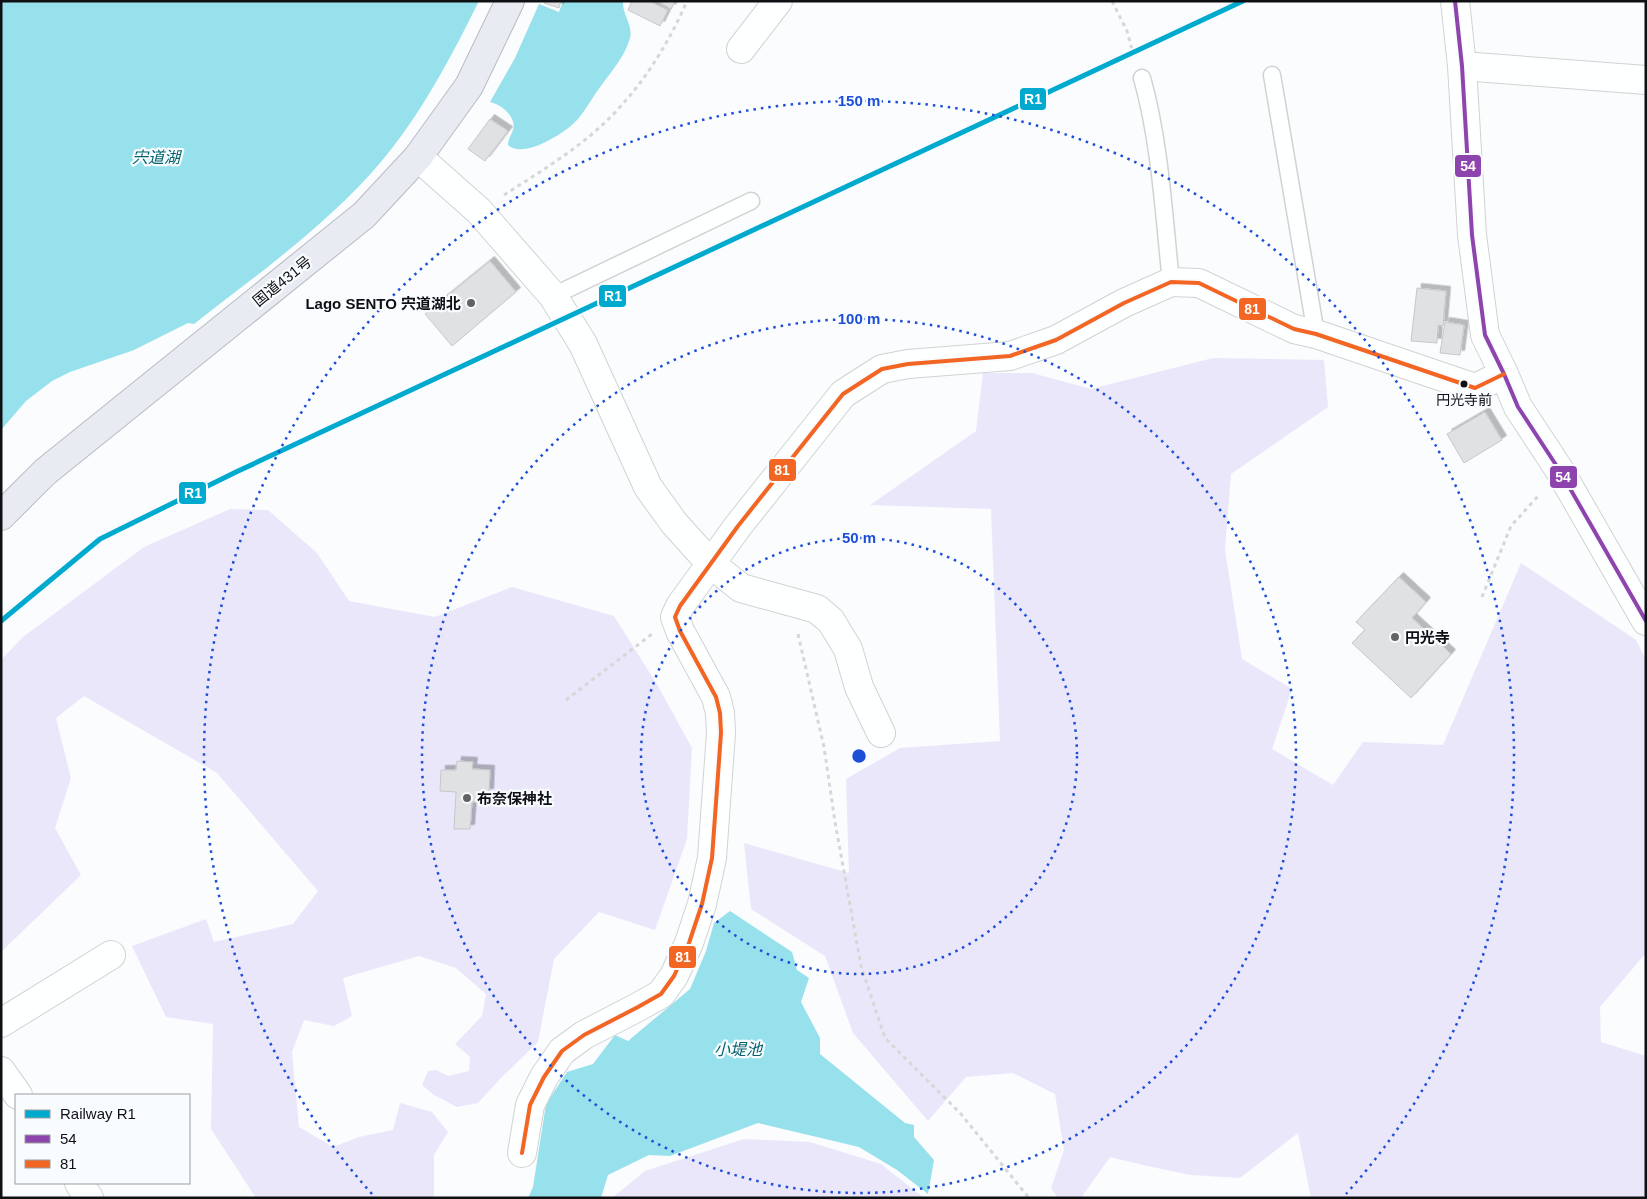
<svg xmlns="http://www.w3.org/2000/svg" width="1647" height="1199" font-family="Helvetica,'Noto Sans JP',sans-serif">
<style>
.green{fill:#eae7fb}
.water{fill:#97e1ec}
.building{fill:#dfe1e3;stroke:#c5c8c9;filter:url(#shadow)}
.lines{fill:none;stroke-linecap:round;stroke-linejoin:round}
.lane-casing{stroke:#d0d2d4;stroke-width:19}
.street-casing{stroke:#d0d2d4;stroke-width:30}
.highway-casing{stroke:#b8bbc4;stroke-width:30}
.path{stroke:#d6d7d7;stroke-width:3;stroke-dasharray:4 4;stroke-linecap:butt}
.lane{stroke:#feffff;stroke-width:16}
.street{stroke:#feffff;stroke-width:28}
.highway{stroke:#e9ebf3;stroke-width:28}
.bus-1-casing{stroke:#f9fcff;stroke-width:8}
.bus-2-casing{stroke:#f9fcff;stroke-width:8}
.bus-1{stroke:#8e44ad;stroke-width:4}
.bus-2{stroke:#f26522;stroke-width:4}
.rail-1-casing{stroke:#f9fcff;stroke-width:9}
.rail-1{stroke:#00a9ce;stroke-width:5}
.ring{fill:none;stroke:#1d4ed8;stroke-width:2.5;stroke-dasharray:2.5 5}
.poi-dot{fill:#616365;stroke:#f9fcff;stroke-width:2}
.bus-dot{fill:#0e1013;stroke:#f9fcff;stroke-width:2}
.labels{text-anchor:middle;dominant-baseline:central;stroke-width:4.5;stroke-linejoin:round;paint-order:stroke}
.bus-label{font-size:14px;fill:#0e1013;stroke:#f9fcff}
.street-label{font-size:15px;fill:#0e1013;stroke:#f9fcff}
.poi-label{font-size:15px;font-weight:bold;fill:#0e1013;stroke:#f9fcff;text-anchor:start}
.water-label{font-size:16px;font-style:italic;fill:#04636e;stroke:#f9fcff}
.centre{fill:#1d4ed8;stroke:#f9fcff;stroke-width:2.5}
.ring-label{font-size:15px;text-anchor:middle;font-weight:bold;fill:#1d4ed8;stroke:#f9fcff;stroke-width:4.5;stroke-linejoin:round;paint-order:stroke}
.line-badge{stroke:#f9fcff;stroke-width:2}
.badge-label{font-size:14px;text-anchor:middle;font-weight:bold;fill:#fff}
</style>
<defs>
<filter id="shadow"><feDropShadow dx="4.5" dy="-4.5" stdDeviation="0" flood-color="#0004"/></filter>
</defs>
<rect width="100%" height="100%" fill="#fafcfe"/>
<path class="green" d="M1213,358L1324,360L1328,407L1231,474L1225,550L1242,659L1292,689L1272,749L1333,785L1363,742L1443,745L1521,563L1636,640L1646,660V953L1600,1007L1601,1042L1646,1056V1198H1311L1298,1133L1240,1178L1191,1175L1147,1166L1110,1157L1081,1198H1058L1051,1188L1064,1150L1055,1094L1013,1073L966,1077L928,1121L853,1033L825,956L751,909L744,843L849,873L846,779L900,748L1000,741L991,509L870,505L976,431L983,373H1032L1091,389Z
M230,509L268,510L317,553L349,601L435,617L512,587L614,616L658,686L692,748L687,839L655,930L599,912L554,959L538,1042L500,1079L478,1103L457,1107L434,1095L422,1085L428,1071L436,1070L448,1076L469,1071L470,1057L455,1044L482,1016L486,994L456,968L419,956L343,978L352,1016L334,1026L304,1020L292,1052L299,1127L333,1147L359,1137L393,1130L400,1103L432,1112L448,1132L434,1155V1198H256L211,1129L213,1024L166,1017L132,946L206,919L214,942L293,924L318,891L217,773L84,696L56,718L71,778L55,828L81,875L1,952V660L23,637L144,547Z
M744,1139L810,1142L881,1164L924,1198H612L645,1171Z"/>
<path class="water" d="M1,1H479C451,57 421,115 380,163C327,225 258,274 194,324L188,323L134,350L70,372L52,381L26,401L1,430Z
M563,1H623C622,15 633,24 630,38C625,57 609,74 598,90C590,101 583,115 573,124C561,135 523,159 508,145C508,139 511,136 513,130C517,117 501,104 490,102L515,58L539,4L559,12Z
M730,911L792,952L797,970L809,978L801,1002L820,1038V1054L905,1123L914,1125V1137L934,1160L928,1194L897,1170L859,1147L758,1123L670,1156L649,1155L608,1175L601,1198H528L533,1187L546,1104L567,1072L593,1064L615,1035L628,1041L690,989L706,951L714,923Z"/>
<path class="building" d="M545,1H561L559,8L544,3Z
M632,1H649L668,10L660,26L628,10Z
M657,1H675L671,9Z
M490,119L508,131L485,161L468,149Z
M490,261L516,292L452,346L425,314Z
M1417,288L1446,291L1443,326L1438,325L1437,343L1411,341Z
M1445,322L1464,325L1460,355L1440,353Z
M1485,412L1502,440L1464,463L1447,434Z
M1399,577L1426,602L1412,618L1451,654L1411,698L1352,643L1365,630L1356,622Z
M457,761L473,762L472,769L490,770L489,793H477V802H472L470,829H454L456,792L440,791L441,770H456Z"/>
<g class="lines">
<g class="lane-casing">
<path id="lane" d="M1272,75L1316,334
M1142,78C1160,141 1164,217 1171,282
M553,296L751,201"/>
</g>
<g class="street-casing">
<path id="street" d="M1455,1L1462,66L1472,235L1485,335L1504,374L1518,407L1560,471L1646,621
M741,49L778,1
M1462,66L1646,80
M418,157L479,211L553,296L583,344L648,487L674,523L710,563L741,588L817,609L831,621L848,649L859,687L881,733
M1,1023L111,955
M1,1071L18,1095
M522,1153L530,1105L544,1077L562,1051L584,1035L638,1007L661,994L674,976L689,943L702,904L712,858L721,733L720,713L716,697L680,631L675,617L680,606L738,526L843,394L882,369L908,364L1010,356L1056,340L1124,303L1171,282L1199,283L1294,329L1316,334L1475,388L1504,374
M79,1183L89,1198"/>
</g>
<g class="highway-casing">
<path id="highway" d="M1,516L45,472L364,215L418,157L469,86L510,1"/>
</g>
<path class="path" d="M1112,1L1127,31L1134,57
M504,195C532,177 560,160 586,139C631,103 664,54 687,1
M1482,597L1511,526L1540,494
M798,634L824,747L835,822L861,966L885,1038L961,1114L1029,1198
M566,700L652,634"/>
<use href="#lane" class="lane"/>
<use href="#street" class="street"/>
<use href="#highway" class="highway"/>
<g class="bus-1-casing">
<path id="bus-1" d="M1455,1L1462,66L1472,235L1485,335L1504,374L1518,407L1560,471L1646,621"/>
</g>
<g class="bus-2-casing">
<path id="bus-2" d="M522,1153L530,1105L544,1077L562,1051L584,1035L638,1007L661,994L674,976L689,943L702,904L712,858L721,733L720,713L716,697L680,631L675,617L680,606L738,526L843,394L882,369L908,364L1010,356L1056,340L1124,303L1171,282L1199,283L1294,329L1316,334L1475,388L1504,374"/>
</g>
<use href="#bus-1" class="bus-1"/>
<use href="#bus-2" class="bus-2"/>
<g class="rail-1-casing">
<path id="rail-1" d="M1,621L100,539L236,472L1243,1"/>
</g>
<use href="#rail-1" class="rail-1"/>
</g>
<g class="ring">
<circle cx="859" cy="756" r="218"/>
<circle cx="859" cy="756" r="437"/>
<path d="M372 1194A655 655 0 1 1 1346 1194"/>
</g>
<g class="poi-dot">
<circle cx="471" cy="303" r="5"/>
<circle cx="1395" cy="637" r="5"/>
<circle cx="467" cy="798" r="5"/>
</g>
<circle class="bus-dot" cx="1464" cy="384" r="4.5"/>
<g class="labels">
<g class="bus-label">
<text x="1464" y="400">円光寺前</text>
</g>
<g class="street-label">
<text transform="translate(282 281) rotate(-39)">国道431号</text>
</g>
<g class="poi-label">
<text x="461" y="303" text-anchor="end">Lago SENTO 宍道湖北</text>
<text x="1405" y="637">円光寺</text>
<text x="477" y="798">布奈保神社</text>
</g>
<g class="water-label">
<text x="156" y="157">宍道湖</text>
<text x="738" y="1049">小堤池</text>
</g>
</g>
<circle cx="859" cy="756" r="8" class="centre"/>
<g class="ring-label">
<text x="859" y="106">150 m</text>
<text x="859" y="324">100 m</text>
<text x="859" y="543">50 m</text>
</g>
<g class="line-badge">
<rect x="1019" y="87" width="28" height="24" rx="5" fill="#00a9ce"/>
<rect x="1454" y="154" width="28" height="24" rx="5" fill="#8e44ad"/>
<rect x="598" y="284" width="29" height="24" rx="5" fill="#00a9ce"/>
<rect x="1238" y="297" width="29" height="24" rx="5" fill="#f26522"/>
<rect x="768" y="458" width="29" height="24" rx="5" fill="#f26522"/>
<rect x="1549" y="465" width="29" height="24" rx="5" fill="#8e44ad"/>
<rect x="178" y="481" width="29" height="24" rx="5" fill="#00a9ce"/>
<rect x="668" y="945" width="29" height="24" rx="5" fill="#f26522"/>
</g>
<g class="badge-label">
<text x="1033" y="104">R1</text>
<text x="1468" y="171">54</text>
<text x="613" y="301">R1</text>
<text x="1252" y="314">81</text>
<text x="782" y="475">81</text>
<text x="1563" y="482">54</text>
<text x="193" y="498">R1</text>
<text x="683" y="962">81</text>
</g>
<rect width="1647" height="1199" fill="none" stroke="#0e1013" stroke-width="5"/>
<rect x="15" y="1094" width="175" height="90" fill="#f9fcff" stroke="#9b9ea1"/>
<rect x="25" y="1110" width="25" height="8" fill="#00a9ce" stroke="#9b9ea1"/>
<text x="60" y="1119" font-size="15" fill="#0e1013">Railway R1</text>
<rect x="25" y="1135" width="25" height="8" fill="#8e44ad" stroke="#9b9ea1"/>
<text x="60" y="1144" font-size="15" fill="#0e1013">54</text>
<rect x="25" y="1160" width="25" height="8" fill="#f26522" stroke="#9b9ea1"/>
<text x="60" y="1169" font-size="15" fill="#0e1013">81</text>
</svg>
